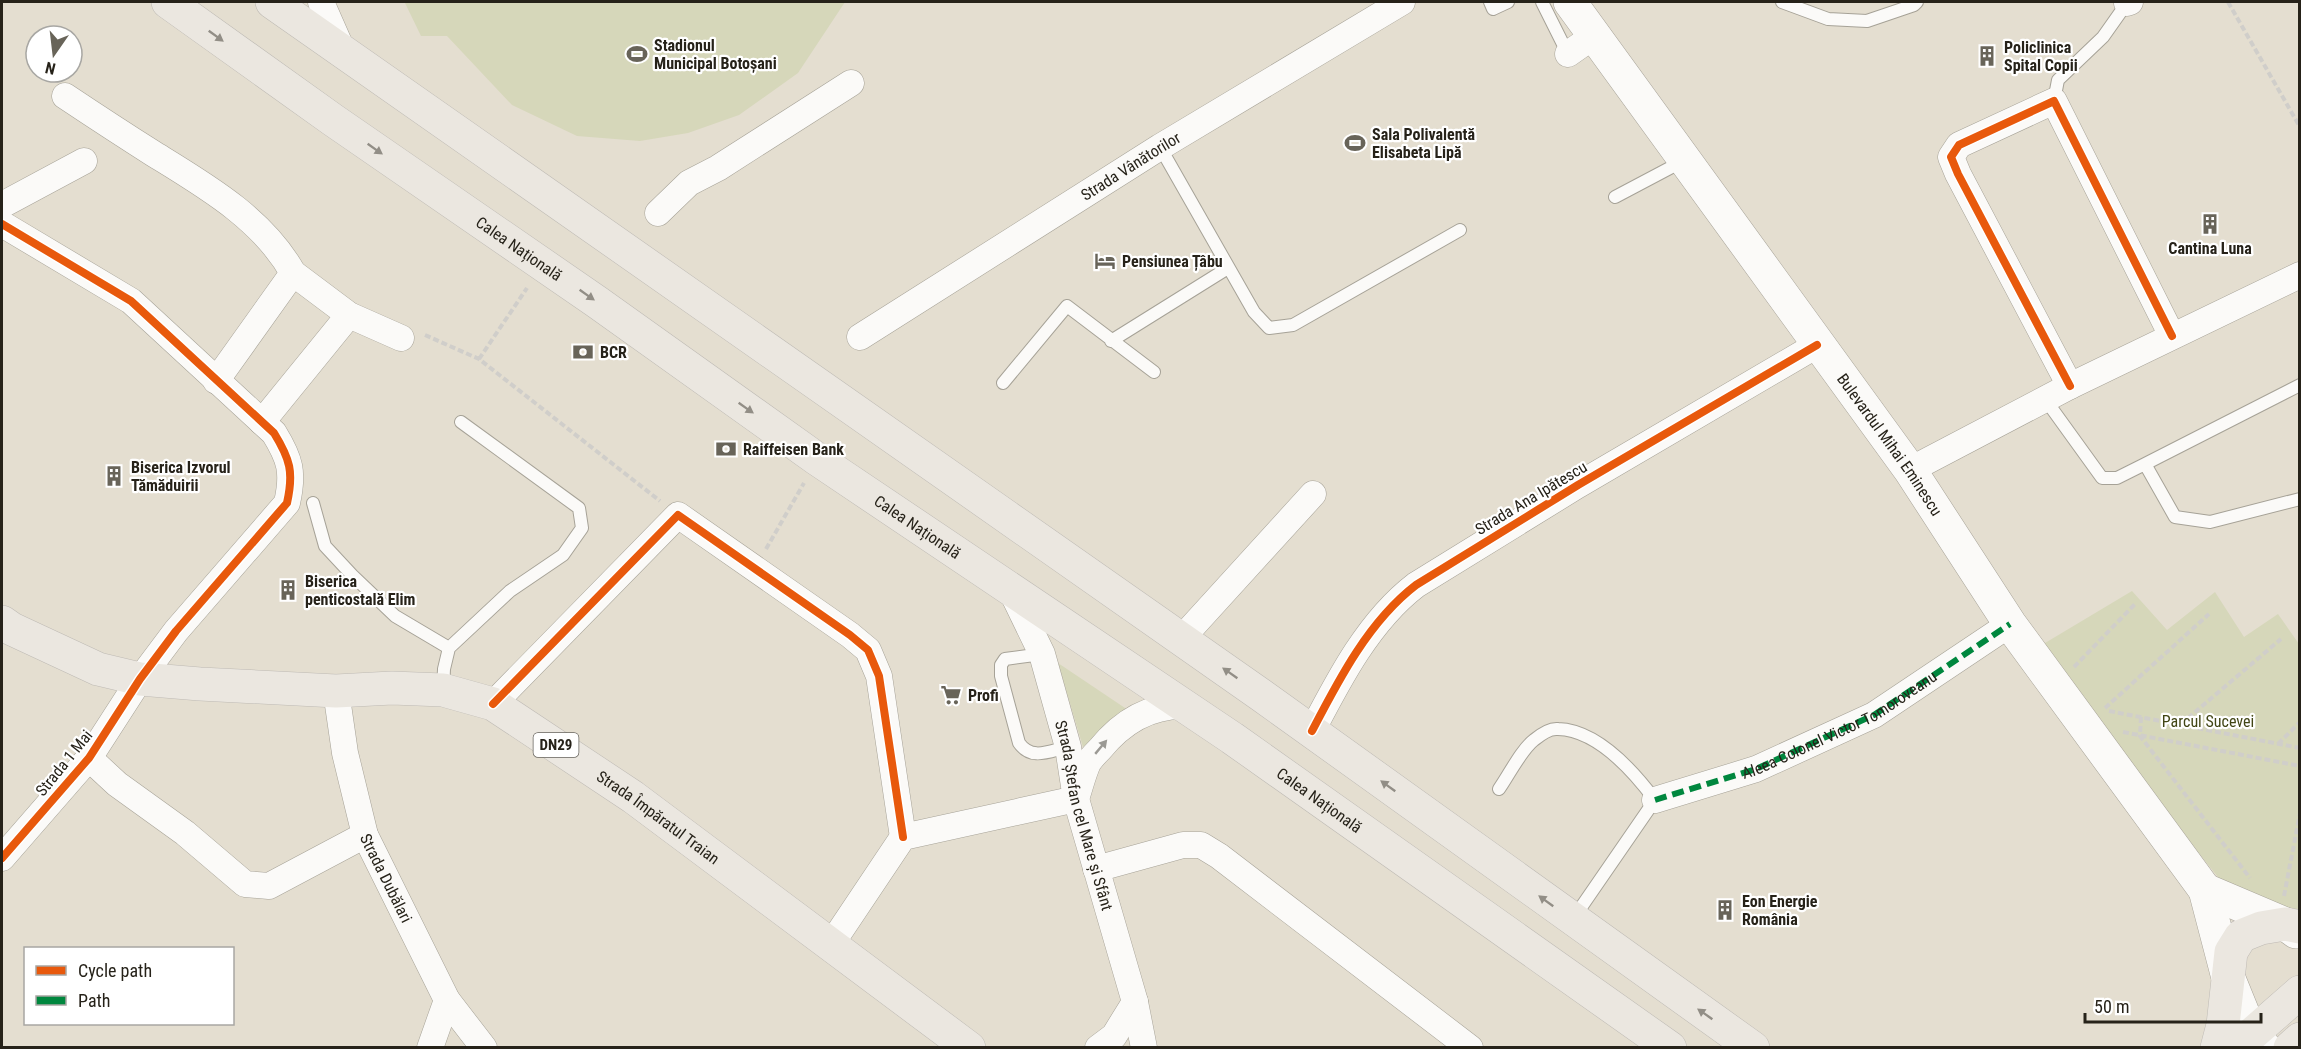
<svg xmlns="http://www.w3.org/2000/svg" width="2301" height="1049" font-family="'Roboto Condensed',sans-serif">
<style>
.green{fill:#d6d7ba}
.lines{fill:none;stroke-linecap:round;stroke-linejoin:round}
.lane-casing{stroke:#a6a297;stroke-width:14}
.street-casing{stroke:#a6a297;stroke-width:27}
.secondary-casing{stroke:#a6a297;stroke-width:34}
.primary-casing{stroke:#bebab4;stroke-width:34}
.path{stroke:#d0ceca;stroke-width:4;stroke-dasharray:6 3;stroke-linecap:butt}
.lane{stroke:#fbfaf8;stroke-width:12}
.street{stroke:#fbfaf8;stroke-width:26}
.secondary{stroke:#fbfaf8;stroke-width:33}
.primary{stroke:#ebe7e0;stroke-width:33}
.quiet{stroke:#00873e;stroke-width:6;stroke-dasharray:12 6;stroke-linecap:butt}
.cycleway-casing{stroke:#fff;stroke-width:11}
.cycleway{stroke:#e8590c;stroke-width:8}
.oneway{fill:#928e86}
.oneway2{fill:#9b9994}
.labels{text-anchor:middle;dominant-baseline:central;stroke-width:4.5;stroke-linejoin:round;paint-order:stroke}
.shield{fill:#fff;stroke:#67645e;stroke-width:1.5}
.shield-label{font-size:15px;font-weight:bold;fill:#262219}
.poi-label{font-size:16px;font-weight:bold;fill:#262219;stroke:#fff;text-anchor:start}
.street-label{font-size:16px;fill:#262219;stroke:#fff}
.park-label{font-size:16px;fill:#414514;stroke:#fff}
</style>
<rect width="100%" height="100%" fill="#e4ded0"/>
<path class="green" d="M408,2H845L798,73L739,115L688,133L640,141L577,136L512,105L447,36H421L405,3Z
M2132,591L2167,630L2215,592L2244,637L2278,614L2299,644V915L2230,892L2035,649Z
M1058,663L1128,710L1083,747Z"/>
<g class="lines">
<g class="lane-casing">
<path id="lane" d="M1490,2L1493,9L1508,2
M1542,2L1568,54
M1782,2L1828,19L1867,21L1914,5L1917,2
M2054,101L2058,80L2103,37L2127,3
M1160,147L1254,312L1269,328L1293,325L1460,230
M1615,197L1685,160
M1111,341L1228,268
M1003,383L1067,306L1154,372
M2300,385L2145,464L2175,517L2210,522L2300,499
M2045,399L2102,478H2117L2145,464
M313,503L325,546L352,575L395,616L449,648
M1042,654L1005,659L1001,665V676L1019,743C1032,761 1049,751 1068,747
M443,690L444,669L449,648L510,591L563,555L582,528L579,508L461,422
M1499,789C1509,775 1521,750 1534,740C1540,735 1550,728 1558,729C1597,730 1634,772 1655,800L1573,919"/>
</g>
<g class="street-casing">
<g id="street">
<path d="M321,2L343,52"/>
<path d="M2127,3L2130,2"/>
<path d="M1568,54L1595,35"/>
<path d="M65,96C95,116 124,135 154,154C206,186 263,219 293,273L216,381"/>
<path d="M2,205L84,161"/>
<path d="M658,213L689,183L718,168L851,83"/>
<path d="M2,224L131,301L274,433C290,459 294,472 287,503L176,631L140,679L89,758L2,858"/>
<path d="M293,273L349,315L401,338"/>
<path id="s1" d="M860,337L1160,147L1402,2"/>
<path d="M2070,386L1958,174L1951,157L1959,145L2054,101L2172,336"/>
<path d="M262,422L349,315"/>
<path d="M1910,470L2070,386L2300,275"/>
<path id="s2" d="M1011,590L1042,654L1068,747L1076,799L1135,1002L1144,1048"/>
<path d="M1181,639L1313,494"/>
<path id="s3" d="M336,691L345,753L365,835L447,1000L484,1048"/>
<path d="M493,704L678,515L850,635L868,650L879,676L903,837"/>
<path d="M1312,731C1339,679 1369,621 1416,585L1578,485L1817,345"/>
<path d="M89,758L117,784L185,833L245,884L269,886L365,835"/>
<path d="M1655,800L1756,769L1874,715L2010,624"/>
<path d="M1096,869L1183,845H1201L1219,856L1470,1048"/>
<path d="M830,946L903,837L1076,799C1080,787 1083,774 1088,763C1091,758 1096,753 1100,749C1122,722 1150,705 1185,706"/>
<path d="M430,1048L447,1000"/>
<path d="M1098,1048L1114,1036L1135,1002"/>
</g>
</g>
<g class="secondary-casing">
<g id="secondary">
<path id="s4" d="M1570,2L1910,470L2010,624L2205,890L2227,974L2251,1033L2265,1048"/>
<path d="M2205,890L2285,924L2296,932"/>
</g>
</g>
<g class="primary-casing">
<g id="primary">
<path id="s5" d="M168,2L333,120L597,302L817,459L1232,738L1670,1048"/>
<path d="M272,2L1261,695L1753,1048"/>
<path id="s6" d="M2,622L12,629L98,669L140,679L200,684L336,691L392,688L443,690L493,704L633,797L969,1048"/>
<path d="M2217,1048L2223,1025L2231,952L2241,936L2261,928L2285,924L2300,927"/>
<path d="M2236,1048L2300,992"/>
<path d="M2290,1048L2300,1039"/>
</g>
</g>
<path class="path" d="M2228,2L2300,127
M425,335L479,359L660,501
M479,359L527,288
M766,549L804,483
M2074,667L2136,603
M2105,708L2209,614
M2109,711L2300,748
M2141,717L2140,736L2250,878
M2181,724L2281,639
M2123,732L2300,766
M2278,744L2300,722
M2284,896L2300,813"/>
<use href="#lane" class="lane"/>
<use href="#street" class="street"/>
<use href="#secondary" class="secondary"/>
<use href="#primary" class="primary"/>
<path class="quiet" id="s7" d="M1655,800L1756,769L1874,715L2010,624"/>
<g class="cycleway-casing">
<path id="cycleway" d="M2,224L131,301L274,433C290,459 294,472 287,503L176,631L140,679L89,758L2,858
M2070,386L1958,174L1951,157L1959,145L2054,101L2172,336
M493,704L678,515L850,635L868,650L879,676L903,837
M1312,731C1339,679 1369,621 1416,585L1578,485L1817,345"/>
</g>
<use href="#cycleway" class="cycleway"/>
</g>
<defs><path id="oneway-solid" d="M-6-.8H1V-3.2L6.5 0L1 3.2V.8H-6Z" transform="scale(1.5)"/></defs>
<g class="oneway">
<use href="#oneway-solid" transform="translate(216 36) rotate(36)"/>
<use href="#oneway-solid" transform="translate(375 149) rotate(35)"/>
<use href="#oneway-solid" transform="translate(587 295) rotate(35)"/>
<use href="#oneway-solid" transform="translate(746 408) rotate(35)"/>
<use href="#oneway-solid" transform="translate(1230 673) rotate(-145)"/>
<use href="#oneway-solid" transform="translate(1388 786) rotate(-144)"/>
<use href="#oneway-solid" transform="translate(1546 901) rotate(-144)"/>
<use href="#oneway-solid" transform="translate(1705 1014) rotate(-145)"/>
</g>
<use class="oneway2" href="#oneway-solid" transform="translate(1101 747) rotate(-50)"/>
<defs>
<g id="stadium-bare" transform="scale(1.62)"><path d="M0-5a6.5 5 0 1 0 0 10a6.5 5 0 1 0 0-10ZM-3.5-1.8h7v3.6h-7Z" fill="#686459" stroke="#fff" stroke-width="2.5" paint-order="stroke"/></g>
<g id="building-bare" transform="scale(1.62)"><path d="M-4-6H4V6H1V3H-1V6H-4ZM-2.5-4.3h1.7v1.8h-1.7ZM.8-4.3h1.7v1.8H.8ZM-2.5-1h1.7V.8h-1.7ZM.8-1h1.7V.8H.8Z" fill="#686459" stroke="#fff" stroke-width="2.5" paint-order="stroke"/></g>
<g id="hotel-bare" transform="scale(1.62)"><path d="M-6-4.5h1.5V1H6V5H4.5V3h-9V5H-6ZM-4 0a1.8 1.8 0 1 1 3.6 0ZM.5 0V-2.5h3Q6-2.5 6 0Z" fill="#686459" stroke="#fff" stroke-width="2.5" paint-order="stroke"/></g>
<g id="bank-bare" transform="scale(1.62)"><path d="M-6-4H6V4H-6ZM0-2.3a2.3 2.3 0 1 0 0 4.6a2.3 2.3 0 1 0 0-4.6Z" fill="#686459" stroke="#fff" stroke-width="2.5" paint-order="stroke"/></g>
<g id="supermarket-bare" transform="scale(1.62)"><path d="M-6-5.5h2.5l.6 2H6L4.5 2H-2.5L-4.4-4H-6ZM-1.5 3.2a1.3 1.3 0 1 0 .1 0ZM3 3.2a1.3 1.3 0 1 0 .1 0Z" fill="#686459" stroke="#fff" stroke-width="2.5" paint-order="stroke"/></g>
</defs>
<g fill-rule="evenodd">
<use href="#stadium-bare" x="637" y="54"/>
<use href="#building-bare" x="1987" y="56"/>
<use href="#stadium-bare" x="1355" y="143"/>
<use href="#building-bare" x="2210" y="224"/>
<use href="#hotel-bare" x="1105" y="261"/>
<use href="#bank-bare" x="583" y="352"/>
<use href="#bank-bare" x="726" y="449"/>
<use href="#building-bare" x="114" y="476"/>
<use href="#building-bare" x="288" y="590"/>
<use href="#supermarket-bare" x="951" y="695"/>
<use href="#building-bare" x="1725" y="910"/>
</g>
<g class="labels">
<rect class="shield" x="533.5" y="733" width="45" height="24" rx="4.5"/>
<g class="shield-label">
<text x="556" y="745">DN29</text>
</g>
<g class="poi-label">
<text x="654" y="45">Stadionul<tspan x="654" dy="18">Municipal Botoșani</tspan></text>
<text x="2004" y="47">Policlinica<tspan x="2004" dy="18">Spital Copii</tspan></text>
<text x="1372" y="134">Sala Polivalentă<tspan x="1372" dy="18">Elisabeta Lipă</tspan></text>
<text x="2210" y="248" text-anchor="middle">Cantina Luna</text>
<text x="1122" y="261">Pensiunea Țâbu</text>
<text x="600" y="352">BCR</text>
<text x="743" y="449">Raiffeisen Bank</text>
<text x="131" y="467">Biserica Izvorul<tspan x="131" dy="18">Tămăduirii</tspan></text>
<text x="305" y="581">Biserica<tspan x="305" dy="18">penticostală Elim</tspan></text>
<text x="968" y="695">Profi</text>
<text x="1742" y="901">Eon Energie<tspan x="1742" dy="18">România</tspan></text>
</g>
<g class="street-label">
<text stroke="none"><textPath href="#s1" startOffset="320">Strada Vânătorilor</textPath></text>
<text stroke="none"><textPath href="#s5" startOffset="429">Calea Națională</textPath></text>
<text stroke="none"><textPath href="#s4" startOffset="546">Bulevardul Mihai Eminescu</textPath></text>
<text transform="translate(1531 498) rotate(-31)">Strada Ana Ipătescu</text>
<text stroke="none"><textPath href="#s5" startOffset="915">Calea Națională</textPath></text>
<text stroke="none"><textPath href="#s7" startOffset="200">Aleea Colonel Victor Tomoroveanu</textPath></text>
<text transform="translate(64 763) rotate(-51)">Strada 1 Mai</text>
<text stroke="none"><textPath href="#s5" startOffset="1401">Calea Națională</textPath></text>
<text stroke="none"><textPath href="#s2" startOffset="238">Strada Ștefan cel Mare și Sfânt</textPath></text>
<text stroke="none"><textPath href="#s6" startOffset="706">Strada Împăratul Traian</textPath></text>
<text stroke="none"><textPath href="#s3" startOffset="195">Strada Dubălari</textPath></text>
</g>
<g class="park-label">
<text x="2208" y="721">Parcul Sucevei</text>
</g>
</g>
<rect width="2301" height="1049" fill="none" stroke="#262219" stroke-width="6"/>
<rect x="24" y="947" width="210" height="78" fill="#ffffff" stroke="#a8a7a3" stroke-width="1.5"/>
<rect x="36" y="966" width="30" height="9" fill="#e8590c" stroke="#a8a7a3" stroke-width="1.5"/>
<text x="78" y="977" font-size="18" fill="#262219">Cycle path</text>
<rect x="36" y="996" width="30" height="9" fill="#00873e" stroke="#a8a7a3" stroke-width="1.5"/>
<text x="78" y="1007" font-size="18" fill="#262219">Path</text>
<g transform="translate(54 54) rotate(194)"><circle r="28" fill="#ffffff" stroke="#a8a7a3" stroke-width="1.5"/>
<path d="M0-4.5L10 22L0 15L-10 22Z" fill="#686459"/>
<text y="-9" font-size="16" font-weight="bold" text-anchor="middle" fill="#262219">N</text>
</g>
<path d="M2085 1013v9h176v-9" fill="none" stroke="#262219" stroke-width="3"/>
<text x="2094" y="1013" font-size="18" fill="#262219" stroke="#ffffff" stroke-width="4.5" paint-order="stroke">50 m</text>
</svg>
